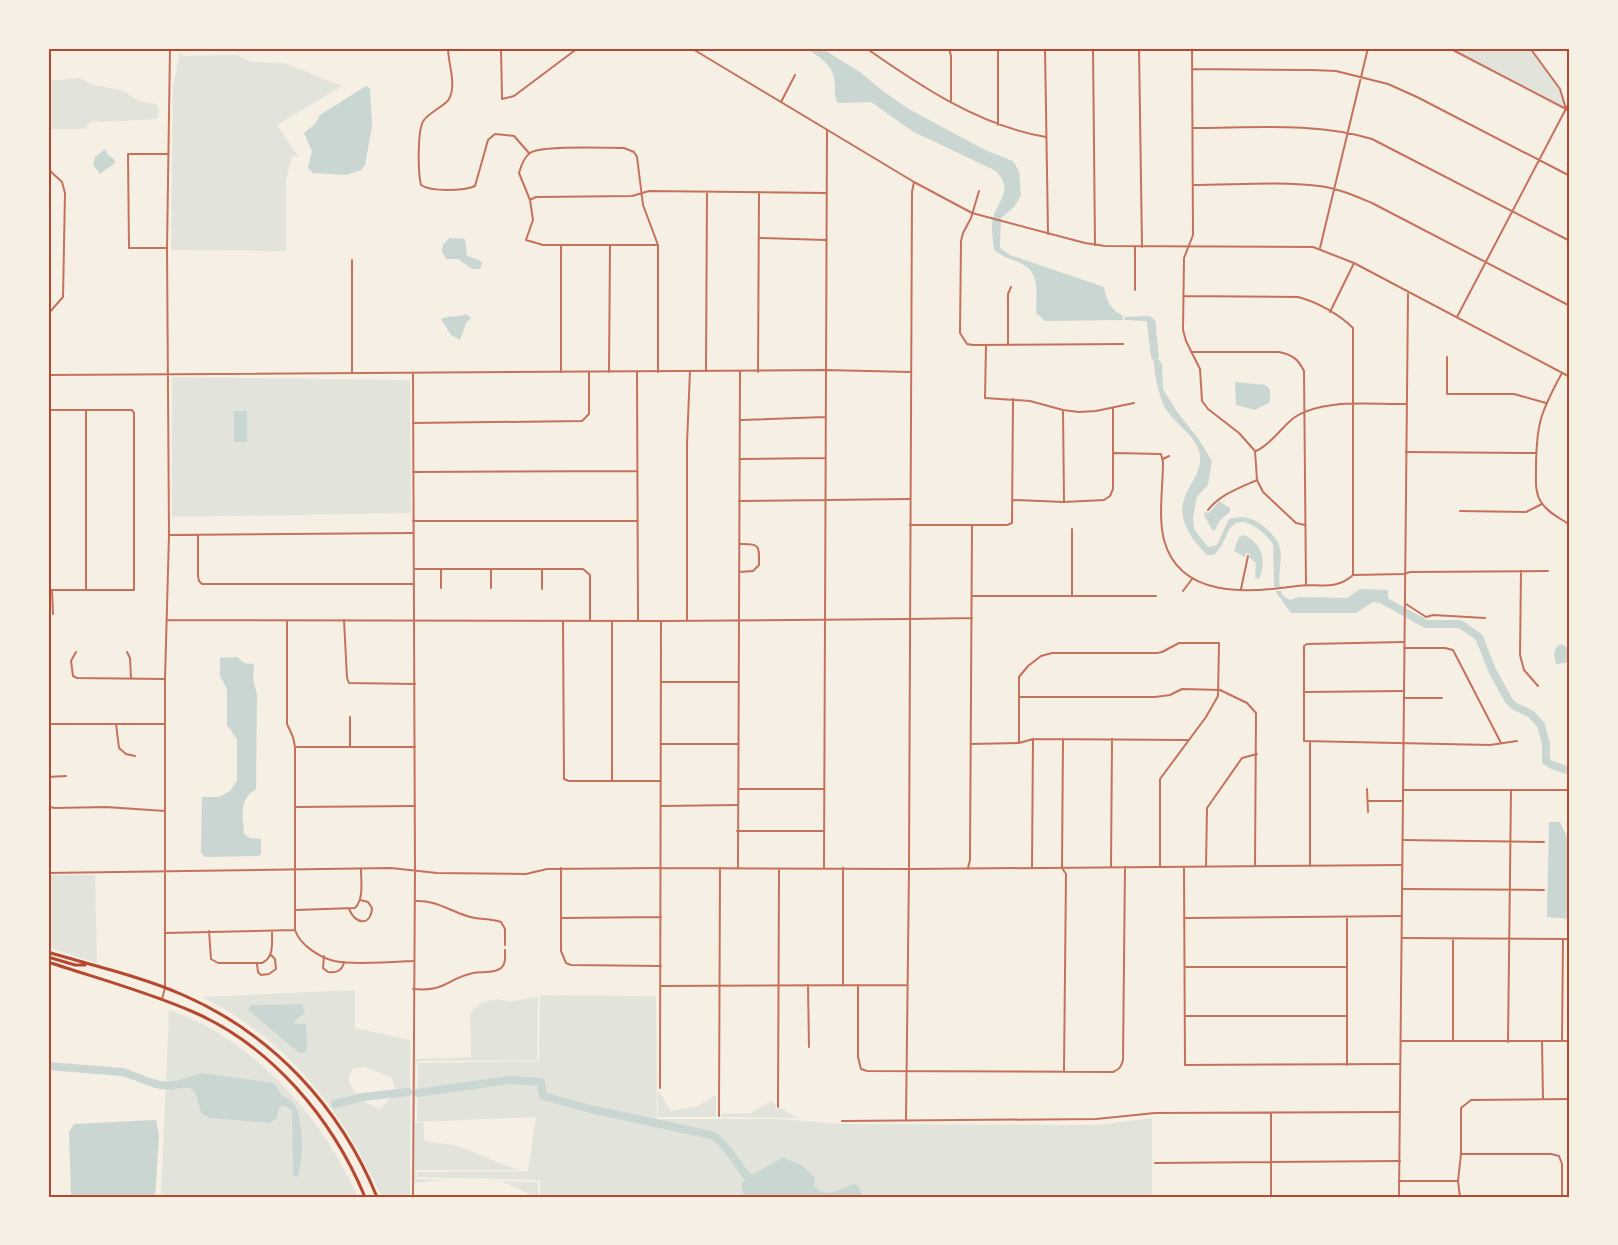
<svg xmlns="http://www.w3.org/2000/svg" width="1618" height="1245" font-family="Figtree,sans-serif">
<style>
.green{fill:#e2e4dc;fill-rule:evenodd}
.water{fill:#c9d6d2}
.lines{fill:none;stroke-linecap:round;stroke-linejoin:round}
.river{stroke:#c9d6d2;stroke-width:8}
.minor{stroke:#c5725c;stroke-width:2}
.tertiary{stroke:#c5725c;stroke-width:2}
.primary{stroke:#b5482f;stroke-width:3}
.neatline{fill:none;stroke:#b5482f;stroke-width:2}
</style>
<rect width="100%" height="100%" fill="#f6efe4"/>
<path class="green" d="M1452,48H1530L1560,89L1566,109L1451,49Z
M180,52L183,56L236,55L251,62L284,63L342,86L277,125L299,157L292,156L286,179V251L171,250L173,88Z
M80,78C96,87 100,86 117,89C124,90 128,94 134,98C140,103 150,103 157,104L159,111L157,119L103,122L92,121L84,129H48V81Z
M172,377L410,380L411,513L172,517Z
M48,875H95L97,963L48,947Z
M355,990V1028L410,1040V1197H382C341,1110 290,1041 202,997ZM302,1004V1016L294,1022V1024H303L299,1053L248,1010L251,1005ZM365,1067L392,1078L396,1092L380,1109C362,1102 356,1097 348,1079L353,1068Z
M540,995L656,996L657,1119H778L844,1124L1097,1125L1152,1118V1197H540V1180L417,1177V1172L528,1171L536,1117L417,1122L418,1063L539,1061Z
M538,996L537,1060L419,1061L416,1063L415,1121L417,1123H424V1140C436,1144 449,1143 460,1147C481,1154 501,1166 522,1170H417L415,1172L417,1179L446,1180L414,1183L415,1059L471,1057L470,1013L481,1003L498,999L510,1002Z
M169,1010C253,1038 323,1118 358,1197H161Z
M658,1090L671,1111L698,1106L716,1095V1117H658Z
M771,1101L775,1104L776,1109L780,1108L798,1118L721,1117V1114L751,1113Z
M501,1181L538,1182V1197H536Z"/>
<path class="water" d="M806,48H821L860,72L883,91L907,108L985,150L1013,161L1019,171L1021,195L1014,207L1001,218L1000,248L1010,255L1104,287C1106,299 1110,310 1122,315L1123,320L1045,321L1036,313C1036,297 1041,275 1024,265C1012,258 1005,259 994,250C993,239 990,226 994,215C1000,197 1013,190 996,171L912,131L871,102L838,103C834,97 835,92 835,84C834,65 821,58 806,48Z
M366,86L370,88L372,126L365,165L361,170L346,175L313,173L308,168L312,151L304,133L315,124L320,115Z
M105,149L108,155L114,159L115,163L100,174L93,165L95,157Z
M450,238L465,239L467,256L479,260L482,263L480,269H472L458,259H446L442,252L443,244Z
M466,314L471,318L466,323L460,340L451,335L441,319C450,315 457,318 466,314Z
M1149,316L1154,319L1156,324V357L1162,364L1163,389L1177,412L1198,438L1212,461L1208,485L1197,497L1193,517L1194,529L1208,547L1217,545L1229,519C1247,514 1258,520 1271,533C1274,537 1278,540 1279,545C1284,559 1277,573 1280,587H1274L1273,544C1265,533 1241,510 1229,530C1225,539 1221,548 1214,555H1207C1193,541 1177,521 1184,499C1190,482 1206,468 1198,448C1190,430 1168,419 1162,401C1158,390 1155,376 1154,365C1151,350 1157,333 1146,321L1125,320L1124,317Z
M1235,382L1266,385L1270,390V402L1255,410L1236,405Z
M234,411H247V442H234Z
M1219,501L1230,508V512L1220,520L1215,530H1212L1204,515L1205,512L1209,513Z
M1243,535C1262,542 1267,561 1259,579L1255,578L1256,563L1250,558V554L1246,553L1245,557L1234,551L1239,537Z
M1360,589L1388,590V604L1373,602L1356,613H1291L1275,591H1281L1282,595L1290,600L1299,597L1347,598Z
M1562,644L1570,649L1569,660L1565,663L1556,664L1554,654L1557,646Z
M237,657L244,663L254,664L253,679L257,695L256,789C238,799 243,817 244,834L250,838L261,839V853L259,856L205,857L201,853L202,797H219L230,791L237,781V739L227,725V689L220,676V658Z
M1549,822H1560L1570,843V919L1547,917Z
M302,1004L305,1013L296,1020L294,1024H306L307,1050L303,1053H299L248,1010L251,1005Z
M202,1073L273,1083C278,1087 278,1090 281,1094C285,1099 293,1100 296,1107C303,1122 304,1161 297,1177H294L293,1174L292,1110L283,1105L280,1107L277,1113V1118L270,1123L211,1118L202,1114C193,1092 201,1084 170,1090L165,1087L169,1083Z
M156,1120L159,1136L155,1197H71L69,1132L74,1124Z
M782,1157L803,1166L815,1178L814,1186C828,1200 840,1188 854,1184L858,1186L863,1197H744C743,1193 741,1187 742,1183C745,1177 774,1164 782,1157Z"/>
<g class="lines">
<path class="river" d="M1151,323L1155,356
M1381,599L1426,624H1460L1479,637L1492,670L1509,701L1514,706L1531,714L1541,725L1546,744V761L1552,765L1570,771
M48,1066L122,1072C141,1077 155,1088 175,1085
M417,1093L509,1080L541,1082L543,1096L590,1109L711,1135C732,1145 737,1172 756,1183
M335,1104L363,1097L408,1092"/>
<path class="minor" d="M448,48C448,64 457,84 449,99C446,105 430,112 424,120C417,129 418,173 421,185C431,192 464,191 475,186L488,140L495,134L514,136L529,153
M501,48L502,99L514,96L578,48
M866,48C920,86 980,126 1046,137
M949,48L951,56V101
M998,48V125
M1045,48L1048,234
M1093,48L1095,245
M1139,48L1142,247
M1192,48L1193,235L1184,258L1183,330L1186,341L1200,369L1202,401L1208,409L1239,433L1255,451L1257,480L1263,492L1296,523L1305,525
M1449,48L1566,109
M1530,48L1560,89L1566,109L1570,112
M57,50L170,49
M1192,69L1312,70L1336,71L1388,84L1417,97L1570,176
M781,102L795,75
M1193,128C1253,128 1314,122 1372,139L1570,241
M48,169L62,182L65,193L63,297L48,314
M1193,185C1234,185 1279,181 1319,186C1337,188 1355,196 1372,203L1570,306
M979,191L971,218L963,233L961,241L960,333L967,344L973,345L1123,344
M530,200L536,197L632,196L649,191L826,193
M760,238L826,240
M658,245H543L526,240L533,220L530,200L519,173C521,166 524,157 530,153C540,145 608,148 624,148L634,152L637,157L643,205L658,245V372
M561,246V372
M1135,247V290
M166,248H129L128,154H168
M1320,248L1368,48
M1183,296L1298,297C1317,302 1339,314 1353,328V575
M1330,312L1354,263
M1457,317L1570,101
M986,345L985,398L1030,401L1063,410L1079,412L1096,411L1134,403
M1008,345V294L1011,287
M1191,352H1279C1293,355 1298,359 1304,371L1306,585
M1447,357V394H1514L1546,403
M706,371L707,192
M609,372L610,246
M637,372L638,621
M758,372L759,192
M352,373V260
M1562,373C1540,413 1536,425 1536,471C1536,482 1535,493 1541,502C1548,513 1560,518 1570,525
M48,410H132L134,413V590H48
M86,410V590
M1063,411L1064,502
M741,420L825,417
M413,423L582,421L589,414V372
M1256,451C1273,443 1281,427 1295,417C1324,398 1372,405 1406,404
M1406,452L1535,453
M1114,453L1161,454L1163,462C1163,487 1158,516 1164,540C1180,599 1249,593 1297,586C1317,583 1336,591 1353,575L1404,574L1410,572L1548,571
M741,459L825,458
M1163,459L1169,456
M413,472L637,471
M1013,500L1064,502L1104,500L1110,496L1113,489V409
M739,501L910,499
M1208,510C1221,494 1239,488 1257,480
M1460,511L1526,512L1542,504
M413,521H637
M910,525H1007L1012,523L1013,399
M169,535L413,533
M198,535V576L199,581L202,584H414
M414,569H583L590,575V621
M491,569V588
M1521,571L1520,655L1524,670L1538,686
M739,572L753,571L759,565C759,547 761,543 740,544
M441,588V569
M542,589V569
M1241,589L1248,556
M52,590L53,614
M1183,591L1192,579
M973,596H1156
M1072,596V529
M1406,604L1426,617L1433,615L1485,618
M909,619L972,618
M344,620L347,678L349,683L415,684
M687,620V443L690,371
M287,621V724L293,737L295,747V930
M563,621L564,779L569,781H661
M612,622V781
M1404,642L1307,644L1304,646V741L1490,745L1517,741
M1404,648H1445L1453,650L1501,743
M76,652L71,661L73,676L77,678L165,679
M127,652L130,658L131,678
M662,682H738
M1304,692L1404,691
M1020,697H1155L1170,695L1182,689L1220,690L1247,703L1256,713L1255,866
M1404,698H1442
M350,717V747
M48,724H165
M116,724L119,748L126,754L135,756
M1063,739L1062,868L1066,874L1064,1071
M1019,743V677L1028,666L1041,656L1052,653H1157L1162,652L1179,643H1219L1218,696L1206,717L1160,779V867
M1310,743V866
M662,744H737
M971,744L1019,743L1033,739L1188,740
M295,747H415
M48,777L66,776
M739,789H823
M1367,789L1368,812
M1403,790H1570
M1368,801H1403
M48,802L50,807L55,808L106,807L165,811
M662,806L737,805
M295,807L415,806
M737,831H823
M1403,840L1544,842
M1206,866L1207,808L1242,758L1257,754
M1111,867L1112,739
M1184,867L1185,1065L1400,1064
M561,868V951L566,963L571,965L661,966
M661,868L909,869L1402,865
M738,868L740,372
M824,868L827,130
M968,868L970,860L972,525
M1032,868L1033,739
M1403,889L1544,890
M415,901C436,900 448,910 467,916C478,920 490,918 501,922L505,929V945
M349,909C356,925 371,926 372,908L368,902L360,900
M295,910L355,908C364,899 361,881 361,869
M562,918L661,917
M1186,918L1402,916
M1347,918V1065
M209,931L211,959L218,963H262C274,958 272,943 272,932
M165,933L295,930C300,945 319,957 334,961C351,965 394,962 413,961
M1402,938L1570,939
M324,956L323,968L328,972C337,973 342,971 344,962
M257,964L258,972L261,975L269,974L276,969L275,959L271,955
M1185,967H1346
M808,985L809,1047
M843,985V868
M858,985V1057L861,1069L867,1071L1113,1072C1120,1069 1121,1067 1123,1060L1125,867
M661,986L907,985
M413,989C446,992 446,979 473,973C480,971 495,974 501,968C506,964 505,957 505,950
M1185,1016H1346
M1453,1041V939
M1562,1041L1563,939
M1508,1042L1511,790
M1542,1042L1543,1099
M660,1088L661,621
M778,1107L779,870
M1271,1113V1197
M719,1116L720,868
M906,1120L909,869
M842,1121L1096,1119L1155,1113L1400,1112
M1461,1154H1551L1559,1156L1562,1164V1197
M1155,1163L1400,1161
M1399,1181H1458
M1460,1197L1458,1181L1461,1154V1108L1471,1100L1570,1099"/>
<path class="tertiary" d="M691,48L914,182L972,213L1085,243L1105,246L1313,247L1354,263L1570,377
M48,375L825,370L910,372
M167,620L661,621L909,619
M909,869L912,192L914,182
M48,873L391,868L437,873L526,874L547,869L661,868
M162,999L165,988V679L169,535L167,248L170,48
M1402,1041H1570
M413,1197L415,871L413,373
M1399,1197L1408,294"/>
<path class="primary" d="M48,952C93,966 140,976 183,995C273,1034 340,1107 377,1197
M48,957L75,965H85
M48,962C96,978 145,991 191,1011C271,1045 332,1118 365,1197"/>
</g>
<rect width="1618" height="1245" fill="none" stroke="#f6efe4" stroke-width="99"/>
<rect x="50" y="50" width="1518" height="1146" class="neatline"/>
</svg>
